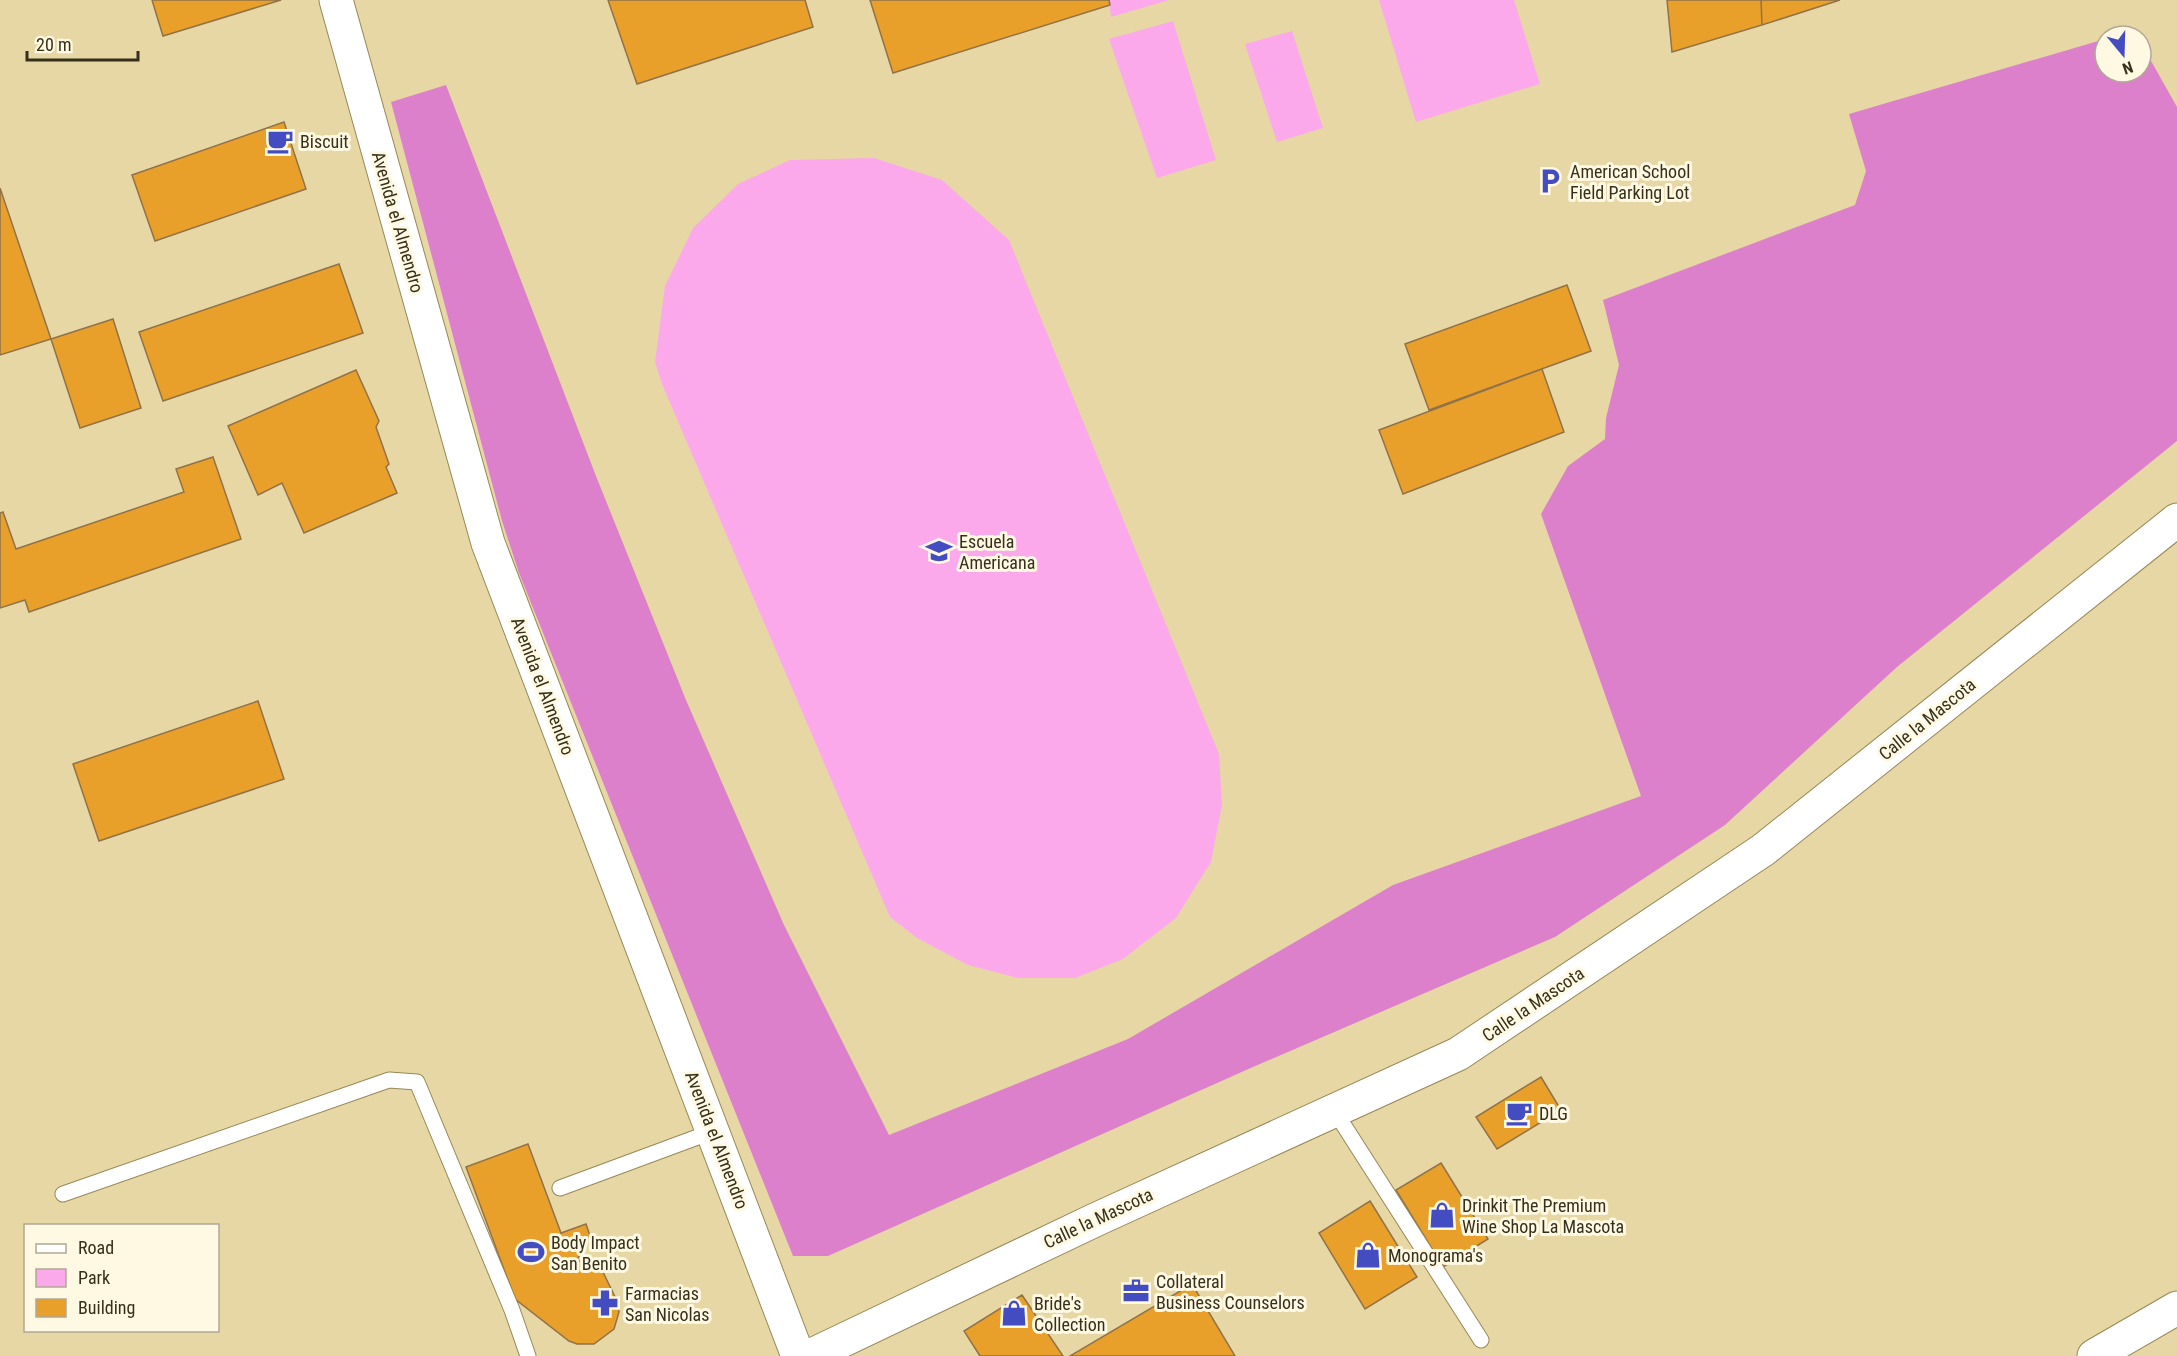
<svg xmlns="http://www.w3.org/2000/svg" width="2177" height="1356" font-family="'Roboto Condensed',sans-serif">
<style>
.green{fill:#fca9ec}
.forest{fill:#dd80cc}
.building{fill:#e9a02b;stroke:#907249;stroke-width:1.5}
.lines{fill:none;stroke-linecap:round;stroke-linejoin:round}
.service-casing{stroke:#968857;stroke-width:17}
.tertiary-casing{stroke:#968857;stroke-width:35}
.secondary-casing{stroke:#968857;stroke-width:35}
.service{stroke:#fff;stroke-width:15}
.tertiary{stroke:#fff;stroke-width:33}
.secondary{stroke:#fff;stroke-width:33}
.labels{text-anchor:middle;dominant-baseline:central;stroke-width:6;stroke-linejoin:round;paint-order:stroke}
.poi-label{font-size:18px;fill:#36301b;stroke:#fff9e4;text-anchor:start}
.street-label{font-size:18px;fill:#36301b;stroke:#fff9e4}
</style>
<rect width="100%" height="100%" fill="#e7d7a4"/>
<path class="green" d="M1109,0H1169L1111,17Z
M1379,0H1514L1540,84L1416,122Z
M1173,21L1216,160L1157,178L1109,39Z
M1292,31L1323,128L1277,142L1245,44Z
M874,158L942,180L1009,240L1219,754L1222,805L1211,862L1176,918L1123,959L1075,978H1018L968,965L917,938L890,917L662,384L655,362L665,286L693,228L738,184L790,160Z"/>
<path class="forest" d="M2105,39V72H2141V43L2177,107V441L1897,667L1725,825L1555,937L1253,1067L828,1256H793L519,573L502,521L391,102L446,85L596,476L686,700L784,925L889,1135L1128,1039L1393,885L1641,796L1541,514L1568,466L1605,439L1606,418L1619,365L1603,300L1855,205L1866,171L1849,114Z"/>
<path class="building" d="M152,0H281L163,36Z
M608,0H805L813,27L637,84Z
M870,0H1109L1110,5L893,73Z
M1667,0H1761L1762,25L1672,52Z
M1761,0H1840L1762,25Z
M284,122L306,189L155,241L132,175Z
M0,188L51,339L0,355Z
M339,264L363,333L163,401L139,332Z
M1567,285L1591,351L1429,410L1405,344Z
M113,319L141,408L80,428L51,339Z
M1542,369L1564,432L1403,494L1379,430Z
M356,370L379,421L376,427L389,464L386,467L397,493L304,533L282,483L258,495L228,426Z
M213,457L241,539L29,612L25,600L0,608V513L3,512L16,549L184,492L176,469Z
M258,701L284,779L99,841L73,764Z
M1541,1077L1561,1110L1497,1149L1476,1117Z
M528,1144L561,1233L586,1224L590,1236L577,1260L603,1272L618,1303L619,1312L614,1329L594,1344H577L569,1341L515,1299L466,1167Z
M1441,1163L1488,1239L1443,1267L1396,1190Z
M1370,1201L1417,1277L1365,1309L1319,1233Z
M1192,1284L1235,1356H1070Z
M1022,1295L1063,1356H980L964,1331Z"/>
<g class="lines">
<g class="service-casing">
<path id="service" d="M1334,1110L1481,1340
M560,1188L714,1131
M63,1194L389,1080L417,1082L512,1310L528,1356"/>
</g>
<g class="tertiary-casing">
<path id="tertiary" d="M336,0L488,543L798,1356
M2094,1356L2177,1308"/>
</g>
<g class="secondary-casing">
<path id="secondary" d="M810,1356L1095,1220L1458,1054L1763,850L2177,520"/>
</g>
<use href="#service" class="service"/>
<use href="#tertiary" class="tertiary"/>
<use href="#secondary" class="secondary"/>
</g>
<defs>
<g id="cafe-bare" transform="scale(2.07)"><path d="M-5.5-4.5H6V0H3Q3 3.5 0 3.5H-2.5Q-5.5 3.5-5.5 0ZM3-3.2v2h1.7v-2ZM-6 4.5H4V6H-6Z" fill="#434dc1" stroke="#fff9e4" stroke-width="2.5" paint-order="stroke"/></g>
<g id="parking-bare" transform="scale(2.07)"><path d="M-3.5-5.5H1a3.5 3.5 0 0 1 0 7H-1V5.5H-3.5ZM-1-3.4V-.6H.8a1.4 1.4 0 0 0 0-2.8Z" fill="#434dc1" stroke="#fff9e4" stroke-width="2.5" paint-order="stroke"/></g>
<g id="school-bare" transform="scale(2.07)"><path d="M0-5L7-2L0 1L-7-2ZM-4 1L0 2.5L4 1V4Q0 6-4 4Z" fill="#434dc1" stroke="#fff9e4" stroke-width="2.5" paint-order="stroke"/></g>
<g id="shop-bare" transform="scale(2.07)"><path d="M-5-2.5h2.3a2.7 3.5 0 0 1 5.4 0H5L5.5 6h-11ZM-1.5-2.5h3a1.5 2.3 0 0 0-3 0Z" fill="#434dc1" stroke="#fff9e4" stroke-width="2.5" paint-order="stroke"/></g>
<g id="stadium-bare" transform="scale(2.07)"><path d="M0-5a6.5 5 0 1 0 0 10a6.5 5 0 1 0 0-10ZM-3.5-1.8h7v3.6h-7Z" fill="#434dc1" stroke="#fff9e4" stroke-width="2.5" paint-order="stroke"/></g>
<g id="office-bare" transform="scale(2.07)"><path d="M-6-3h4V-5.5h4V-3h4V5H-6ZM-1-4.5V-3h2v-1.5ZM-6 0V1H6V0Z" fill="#434dc1" stroke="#fff9e4" stroke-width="2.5" paint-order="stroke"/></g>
<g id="pharmacy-bare" transform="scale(2.07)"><path d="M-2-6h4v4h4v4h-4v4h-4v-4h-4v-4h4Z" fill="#434dc1" stroke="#fff9e4" stroke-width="2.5" paint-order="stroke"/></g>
</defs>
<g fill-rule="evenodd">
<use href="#cafe-bare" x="280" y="141"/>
<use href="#parking-bare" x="1550" y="181"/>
<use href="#school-bare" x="939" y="551"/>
<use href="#cafe-bare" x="1519" y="1113"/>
<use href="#shop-bare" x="1442" y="1215"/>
<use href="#stadium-bare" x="531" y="1252"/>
<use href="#shop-bare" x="1368" y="1255"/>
<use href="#office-bare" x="1136" y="1291"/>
<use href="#pharmacy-bare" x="605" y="1303"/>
<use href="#shop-bare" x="1014" y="1313"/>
</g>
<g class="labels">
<g class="poi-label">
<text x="300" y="141">Biscuit</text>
<text x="1570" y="171">American School<tspan x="1570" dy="21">Field Parking Lot</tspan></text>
<text x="959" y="541">Escuela<tspan x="959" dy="21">Americana</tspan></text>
<text x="1539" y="1113">DLG</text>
<text x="1462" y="1205">Drinkit The Premium<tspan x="1462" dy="21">Wine Shop La Mascota</tspan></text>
<text x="551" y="1242">Body Impact<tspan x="551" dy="21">San Benito</tspan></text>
<text x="1388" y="1255">Monograma's</text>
<text x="1156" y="1281">Collateral<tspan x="1156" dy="21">Business Counselors</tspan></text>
<text x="625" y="1293">Farmacias<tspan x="625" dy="21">San Nicolas</tspan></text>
<text x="1034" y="1303">Bride's<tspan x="1034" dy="21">Collection</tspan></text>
</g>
<g class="street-label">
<text transform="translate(398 222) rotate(74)">Avenida el Almendro</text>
<text transform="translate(543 686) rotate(69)">Avenida el Almendro</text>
<text transform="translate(1927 719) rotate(-39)">Calle la Mascota</text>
<text transform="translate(1533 1004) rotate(-34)">Calle la Mascota</text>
<text transform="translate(717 1140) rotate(69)">Avenida el Almendro</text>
<text transform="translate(1098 1218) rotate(-25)">Calle la Mascota</text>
</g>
</g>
<rect x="24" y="1224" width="195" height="108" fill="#fff9e4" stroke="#afa994" stroke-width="1.5"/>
<rect x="36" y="1244" width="30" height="9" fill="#ffffff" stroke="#afa994" stroke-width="1.5"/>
<text x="78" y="1254" font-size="18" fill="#36301b">Road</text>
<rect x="36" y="1269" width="30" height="18" fill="#fca9ec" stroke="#afa994" stroke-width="1.5"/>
<text x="78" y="1284" font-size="18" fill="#36301b">Park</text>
<rect x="36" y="1299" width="30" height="18" fill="#e9a02b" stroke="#afa994" stroke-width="1.5"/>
<text x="78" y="1314" font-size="18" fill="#36301b">Building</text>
<g transform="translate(2123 54) rotate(161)"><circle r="28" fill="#fff9e4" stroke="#afa994" stroke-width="1.5"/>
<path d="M0-4.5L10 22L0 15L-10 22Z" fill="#434dc1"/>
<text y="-9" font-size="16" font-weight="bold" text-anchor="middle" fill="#36301b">N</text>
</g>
<path d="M27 51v9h111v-9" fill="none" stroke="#36301b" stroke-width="3"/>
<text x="36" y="51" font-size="18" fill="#36301b" stroke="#fff9e4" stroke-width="4.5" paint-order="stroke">20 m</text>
</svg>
